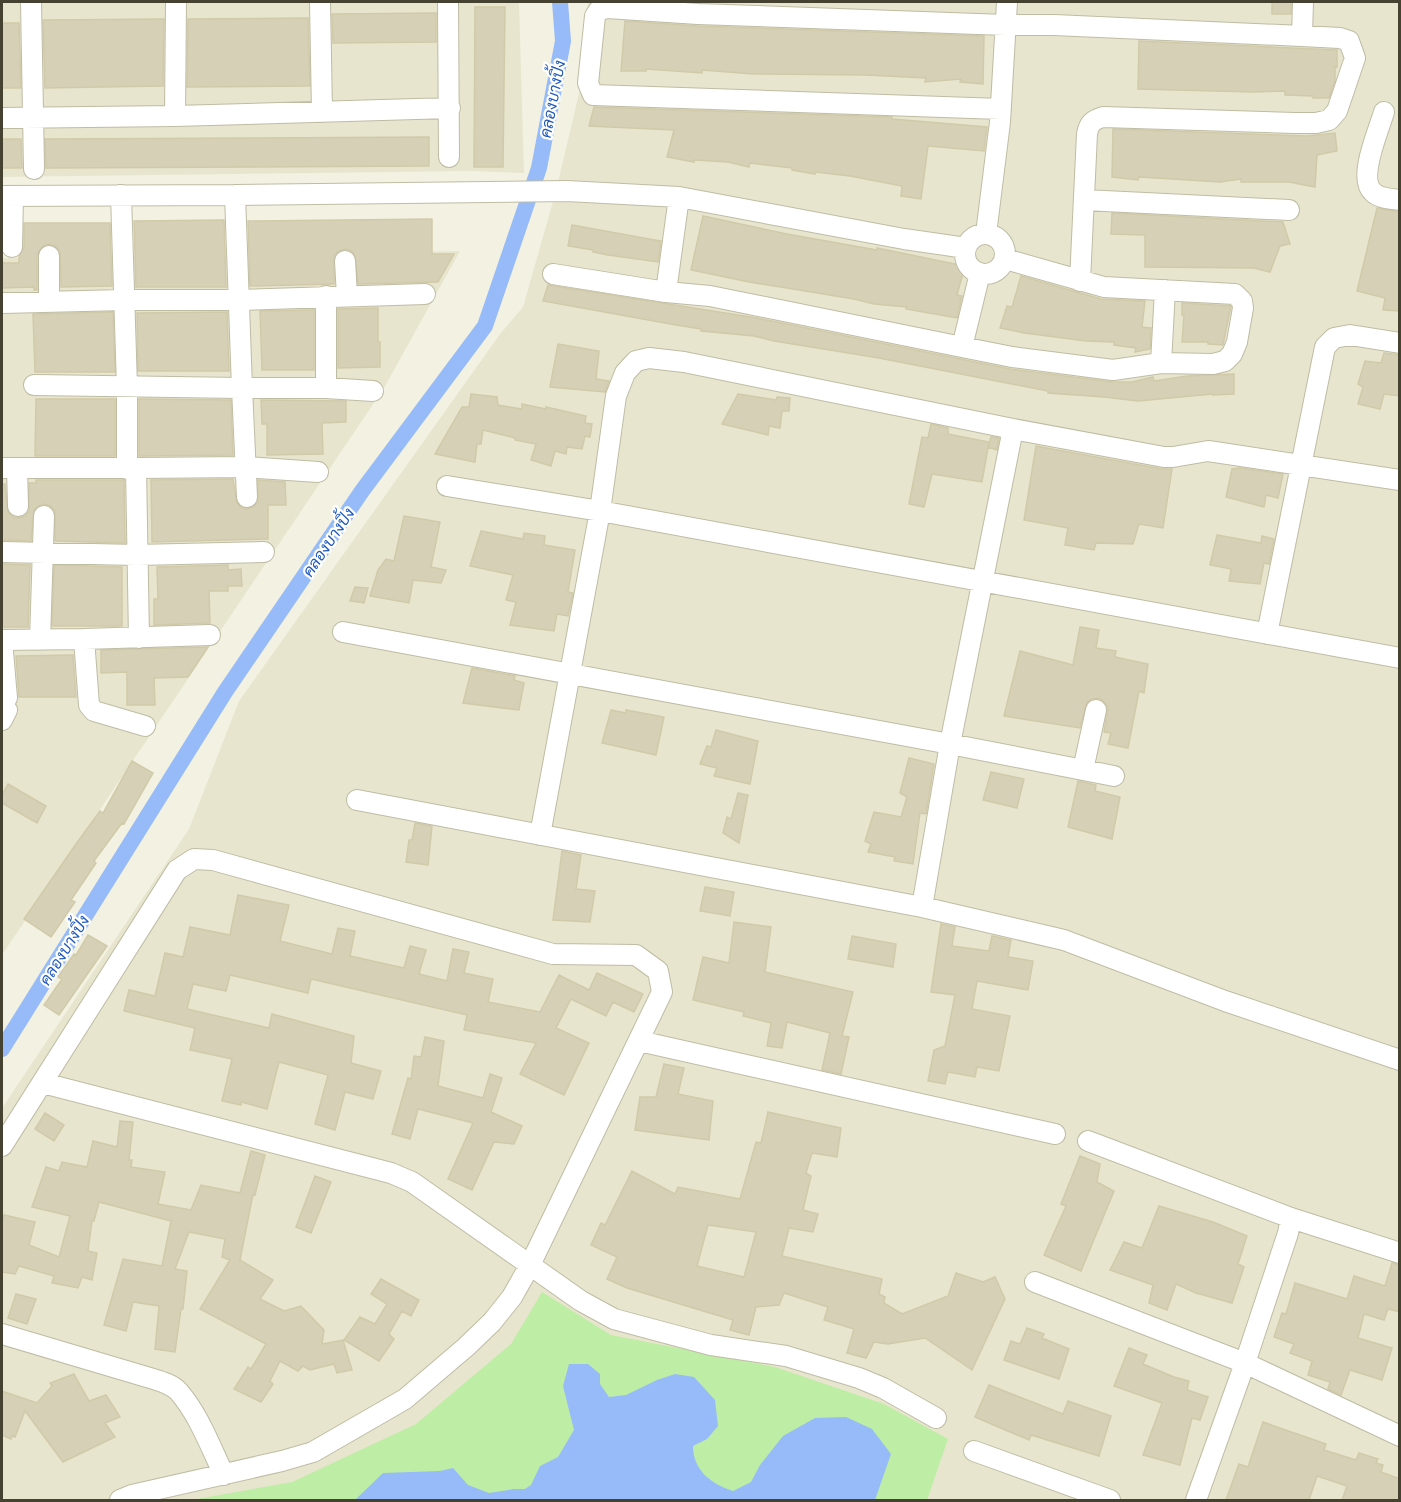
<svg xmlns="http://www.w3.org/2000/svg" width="1401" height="1502" font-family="'Golos Text',Sarabun,sans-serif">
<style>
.residential{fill:#e8e5cf}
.green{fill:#beeda5}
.water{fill:#96bbf8}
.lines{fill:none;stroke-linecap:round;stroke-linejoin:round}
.canal{stroke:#96bbf8;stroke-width:16}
.building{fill:#d5d0b6;stroke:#d1caa9;stroke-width:1.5;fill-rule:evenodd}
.minor-casing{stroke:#bfbca4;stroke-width:22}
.minor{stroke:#fff;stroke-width:20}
.labels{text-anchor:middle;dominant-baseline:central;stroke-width:4.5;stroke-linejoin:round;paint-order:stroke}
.water-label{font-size:16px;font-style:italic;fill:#2059bc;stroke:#fff}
</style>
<rect width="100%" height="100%" fill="#f3f2e2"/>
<path class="residential" d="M2,2H519L524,173L470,171L2,177Z
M588,2H1399V1500H2V1108L189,829L239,701L500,334L523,307L556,191L580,89Z
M460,251L384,388L2,955V258Z"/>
<path class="green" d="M542,1292L611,1335L775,1367L884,1404L948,1439L927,1500H191L292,1482L416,1424L511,1344Z"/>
<path class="water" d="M569,1364H588L600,1374V1384L609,1397L626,1395L657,1380L675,1374L694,1377L715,1400L718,1426L707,1439L693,1446C693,1470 711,1484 733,1491L751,1482L760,1465L783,1436L815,1418L846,1417L872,1429L891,1454L875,1500H355L383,1473L440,1471L453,1468L468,1485L489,1493L514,1489H525L531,1485L540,1466L558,1457L574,1430L563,1386Z"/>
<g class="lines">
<path class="canal" d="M2,1049L225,692L362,491L485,326L539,168L563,41L560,2"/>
</g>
<path class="building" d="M1272,2H1291V14H1272Z
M475,7H505L503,167H474Z
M436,13V42L333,43L332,14Z
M308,18L310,86L187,87L188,19Z
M164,19L163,86L45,88L43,20Z
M625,21L698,26L984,36L983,84L960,82L961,79L925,82L926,78L865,75L753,74L702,70V73L646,69V71H621Z
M2,23H19L21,88H2Z
M1139,41L1337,50V67L1335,66V81L1329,98H1313V96L1285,95V91L1252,92L1138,89Z
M594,107L892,117V119L987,127L984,151L928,146L921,199L901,196L902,186L850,176L815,172V174L792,170V168L750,163L749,167L728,162L694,160V162L667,157L674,130L589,126Z
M1113,129L1307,136L1335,133L1337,151L1317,155L1315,187L1289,182H1241V179L1220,182L1139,177L1138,180L1112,177Z
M429,137V166L46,168L45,139Z
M2,139H21L22,168H2Z
M1377,208L1400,212V311L1383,310L1385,298L1357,291Z
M1112,213L1283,222L1290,244L1280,246L1270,272L1254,268L1145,267V235L1111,234Z
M703,216L787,234L877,250V248L965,266L957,295L962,296L957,318L906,309L907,307L874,304L854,299L749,282L691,270Z
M432,219V254H454L438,282L358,284L355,255L351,251L345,249L339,251L334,256V284L250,286L248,221Z
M224,220L226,287H136L134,221Z
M24,223H110L112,286L61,287L60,251L55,246L48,244L43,246L37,255V290H34V287L2,288V263H19V257L24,247Z
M572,225L661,241L658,262L608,255L593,252V250L568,246Z
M1021,276L1101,299L1145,301L1142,327L1151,328L1150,349L1135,352L1136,348L1114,345V342L1086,341L1024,333L1000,328L1007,306L1012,307Z
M548,285L757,318L1010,369L1112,382H1132L1153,377L1154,381L1187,376L1234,374V394L1213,395V394L1138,401L1104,397L1048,393V391L879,358L774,341L754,336L701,331V329L676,325L543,301Z
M1182,303L1231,306L1223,345L1208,344V342H1182L1184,315H1182Z
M378,308V342H380V367L338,368V309Z
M314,310V370H262L260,311Z
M113,312L115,372H35L33,314Z
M227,312L229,371H138L137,313Z
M558,344L599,351L596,379L609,381L605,392L550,387Z
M1384,353L1400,355V396L1384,394L1380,409L1358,404L1363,387L1358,384L1365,361L1381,363Z
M471,394L497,397L498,405L522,409V404L546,409V407L586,416L585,423L592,424L590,437L585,436L582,449L567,447L566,454L555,451L551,466L531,460L536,444L515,440V438L483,430L481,444H477L475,462L435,454L462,407H469Z
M738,394L776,400L777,397L790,398L789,411H782L780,428L769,426L768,435L722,424Z
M36,399H115V456H35Z
M139,399L231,400L233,455L139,456Z
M261,400L346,401V422L322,423L323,454L267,455V424H262Z
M931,424L948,428V434L989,442L982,482L932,474L924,507L909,504L922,437L928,438Z
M991,437L999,438L997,450L988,447Z
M1036,446L1162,469H1172L1163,528L1139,524L1133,544L1096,543L1094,550L1065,545L1068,528L1024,520Z
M1240,468L1283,474L1278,498L1266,495L1264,507L1226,497L1232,469Z
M233,479L237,503L241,507L247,509L253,507L258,502V480L285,482L286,505H268V539L152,542L151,480Z
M36,480H124L125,543L55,541V511L50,506L44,504L38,506L34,510L31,541L2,540V484H5L8,512L13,517L19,518L25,516L29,511V483H36Z
M404,516L440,522L431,567L446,570L441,583L413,580L409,603L370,596L378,570L386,559L394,561Z
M481,531L523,539L524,533L545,536L544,545L575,550L568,592L573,593L568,616L557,614L554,631L510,625L516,602L506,600L513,575L470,566Z
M1217,535L1261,543L1262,536L1274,539L1269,564L1264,563L1260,584L1229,581L1231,569L1210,565Z
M2,564L30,565L28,627H2Z
M54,565L122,567V626H52Z
M228,565V570L241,569L242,586H228V591H209L210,623L154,625V599H158L157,567Z
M355,587L368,588L364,603L350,601Z
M1080,627L1099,630L1096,648L1116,651L1115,657L1148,664L1144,693L1139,691L1128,748L1108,744L1111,733L1104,732L1108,707L1104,702L1099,698L1092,699L1087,702L1080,728L1004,716L1020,651L1073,665Z
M208,647L188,677L154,678L155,705H127V672L101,673V650Z
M73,655L76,697H19L16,656Z
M472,668L515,676L514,680L524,683L519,710L463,703Z
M611,710L626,713V710L664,717L656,755L602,743Z
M716,730L758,741L750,784L714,776L717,768L700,764L707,746L711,747Z
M909,758L934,764L926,814L920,813L913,864L894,861L895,857L868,852L871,844L865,841L874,812L901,817L907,797L900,793Z
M132,761L153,773L124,824L122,823L94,861L96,863L71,900L75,902L51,937L24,919L76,844L100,811L103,813Z
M991,772L1024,779L1017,808L983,800Z
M1078,781L1096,785L1095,791L1120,797L1112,839L1068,827Z
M8,784L46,806L37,823L2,803V795Z
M738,793L748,795L739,843L723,833L727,817L731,819Z
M415,823L432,826L428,865L406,862L409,840H412Z
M562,851L581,855L576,889L595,891L590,922L553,920Z
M705,887L734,892L730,916L700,911Z
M238,895L289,905L280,941L332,954L338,928L355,931L350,956L404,968L410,946L426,950L419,974L447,981L453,949L469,952L464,973L493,979L488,1002L540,1012L559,975L589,990L597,973L643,994L634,1012L613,1002L606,1016L571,999L556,1028L589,1043L564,1095L520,1074L536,1043L464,1030L467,1015L311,979L308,993L230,975L226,991L193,984L187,1009L269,1028L272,1014L354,1036L351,1063L381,1071L373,1099L345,1092L335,1130L315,1124L328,1075L279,1062L267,1109L241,1102V1105L222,1101L232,1059L190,1050L195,1028L124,1011L129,990L155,996L165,953L183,957L190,927L230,935Z
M734,922L771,927L765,972L853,992L842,1036L849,1037L841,1074L822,1070L830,1033L787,1022L782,1048L767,1046L771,1023L743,1016L744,1012L693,1000L703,957L729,963Z
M941,924L955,927L952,946L989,951L992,936L1011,940L1008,957L1033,961L1028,990L977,981L972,1009L1010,1016L999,1071L977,1067L975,1077L948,1072L945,1084L928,1081L934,1050L945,1046L955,995L931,992Z
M88,935L107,946L59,1015L44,1005L62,979L58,977L74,954L76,955Z
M852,936L896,944L893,967L848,959Z
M425,1037L444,1041L438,1086L483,1098L490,1074L502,1078L491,1112L522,1126L514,1144L494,1142L472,1190L448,1179L473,1123L418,1109L410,1139L392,1134L408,1078L411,1079L414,1056L421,1057Z
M664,1064L684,1068L678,1094L713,1101L709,1140L635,1130L640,1097H656Z
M768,1112L841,1128L837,1157L812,1153L806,1173L811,1176L803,1210L818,1214L813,1232L789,1228L782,1256L882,1279L879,1294L885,1297L884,1303L902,1314L948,1296L956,1273L983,1282L995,1277L1005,1299L972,1370L925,1338L888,1344L874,1342L866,1358L847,1353L854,1329L824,1320L828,1307L784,1293L779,1305L756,1307L749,1335L730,1330L733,1320L627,1288L607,1279L617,1257L591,1245L601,1223L605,1225L632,1171L675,1194L678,1187L740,1199L756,1142L761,1143ZM708,1225L756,1232L744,1277L697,1266Z
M45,1113L64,1125L54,1141L35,1129Z
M120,1121L133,1122L129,1160H132L131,1167L165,1172L158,1204L191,1210L201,1185L240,1193L251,1151L265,1155L255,1195L253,1194L240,1260L273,1280L260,1299L284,1311L301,1306L324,1330L322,1344L343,1340L352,1370L337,1373L334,1364L310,1370L303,1366L298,1371L280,1361L270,1381L273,1384L261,1402L234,1389L248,1367L251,1369L266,1344L200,1309L230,1260L222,1257L225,1239L189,1232L175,1269L187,1271L183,1309H181L175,1352L155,1349L159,1306L133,1302L126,1331L104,1325L123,1259L162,1266L171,1221L99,1202L94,1221H92L88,1251L97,1253L92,1280L82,1277L78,1288L52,1283L54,1276L19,1266L15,1274L2,1272V1225L4,1215L35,1222L29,1245L59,1257L70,1216L32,1207L46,1167L59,1171L62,1162L87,1167L93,1141L117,1147Z
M1080,1156L1100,1164L1097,1182L1114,1191L1081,1271L1044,1255L1066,1206L1061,1204Z
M315,1176L331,1182L311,1233L296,1227Z
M1159,1206L1213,1222L1247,1236L1238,1264L1244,1267L1232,1303L1196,1293L1176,1284L1167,1310L1149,1303L1153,1285L1110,1270L1124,1242L1142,1248Z
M1392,1263L1400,1265V1312L1388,1309L1384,1320L1364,1314L1358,1338L1392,1348L1382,1380L1350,1370L1341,1395L1328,1389L1330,1382L1308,1375L1312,1361L1290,1353L1294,1344L1274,1337L1282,1313L1286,1314L1295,1283L1347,1299L1354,1276L1385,1286Z
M381,1279L419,1300L411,1316L402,1311L389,1334L394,1339L379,1361L344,1340L360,1317L375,1324L387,1304L371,1294Z
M16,1294L36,1299L27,1324L8,1318Z
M1027,1328L1044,1334L1042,1338L1069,1349L1059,1379L1004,1360L1011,1341L1020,1344Z
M1129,1348L1147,1355L1143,1364L1174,1377L1189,1381L1187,1390L1208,1397L1200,1420L1192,1418L1180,1465L1143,1455L1162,1403L1114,1386Z
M74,1374L89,1401L106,1395L120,1417L105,1423L115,1437L63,1462L25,1411L15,1437L12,1436L11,1439L2,1435V1391L37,1403L52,1386L50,1383Z
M989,1385L1063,1414L1068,1401L1111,1416L1099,1456L1031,1435L1029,1440L975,1417Z
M1263,1422L1326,1444L1324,1450L1356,1460L1359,1453L1378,1459L1376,1463L1383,1465L1381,1472L1400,1479V1500H1342L1347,1486L1317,1476L1309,1500H1226L1239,1464L1248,1467Z"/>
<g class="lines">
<g class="minor-casing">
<path id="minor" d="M31,2L34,169
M320,2L322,112
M448,2L449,157
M1302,36L1303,2
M1001,109L593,95L588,83L595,16L599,10L607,8L698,14L1006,25H1054L1302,36L1340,38L1349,41L1355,58L1337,111L1329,120L1316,123H1295L1103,117C1093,120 1089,123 1087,134L1080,281
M1384,112C1379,130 1357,178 1373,192C1378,198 1392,199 1400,200
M175,116L176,2
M2,118L175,116L450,108
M121,195L127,387V469
M2,196L235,195L567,191L679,197L904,239L966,248
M1084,200L1289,210
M986,234L1000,122L1007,2
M965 254a20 20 0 1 1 40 0a20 20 0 1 1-40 0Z
M12,247L13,196
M49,256V302
M345,261L347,296
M553,274L666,292L710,296L962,347L980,273
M666,292L679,197
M326,296V388
M2,303L124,300H240L425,294
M962,347L1012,357L1113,370L1161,363L1213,364L1225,361L1232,354L1237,342L1243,308L1242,301L1235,294L1104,287L1005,259
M1161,363L1165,290
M34,385L242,388L235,195
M2,468H136L139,638
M17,468L18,506
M136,468L245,467L318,472
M447,486L600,511L1400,658
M247,497L242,388H326L373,391
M2,552L137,555L264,552
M343,632L950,744L1114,776
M1267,634L1325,347L1334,338L1350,335L1400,343
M84,639L210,635
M2,640L84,639L89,705L94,711L145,726
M2,640L7,698
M40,640L44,516
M2,720L7,710
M1083,770L1096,710
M357,800L922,907L1064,940L1225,1001L1400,1060
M540,835L600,511L616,396L625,373L636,361L649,358L684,362L1013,429L1164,457H1173L1208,451L1400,480
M922,907L950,744L1013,429
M639,1041L1055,1134
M43,1083L391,1173L412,1182L581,1301L614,1319L711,1345L786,1356L859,1378L883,1388L936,1418
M1088,1141L1291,1218L1400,1253
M2,1146L177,870L194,859L213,860L553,954L636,955L658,971L662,992L530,1265L512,1297L492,1322L466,1347L405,1399L313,1452L282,1461L132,1495L120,1500
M1035,1282L1245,1363L1288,1233L1291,1218
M2,1334L150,1378C160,1381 172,1384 179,1392C199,1415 211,1448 224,1475
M974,1451L1110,1500
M1196,1500L1245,1363L1400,1436"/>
</g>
<use href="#minor" class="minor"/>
</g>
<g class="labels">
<g class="water-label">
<text transform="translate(552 99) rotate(-79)">คลองบางปิ้ง</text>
<text transform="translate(328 542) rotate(-56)">คลองบางปิ้ง</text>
<text transform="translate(64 950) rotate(-58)">คลองบางปิ้ง</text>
</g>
</g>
<rect width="1401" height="1502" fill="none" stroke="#454232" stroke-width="6"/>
</svg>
